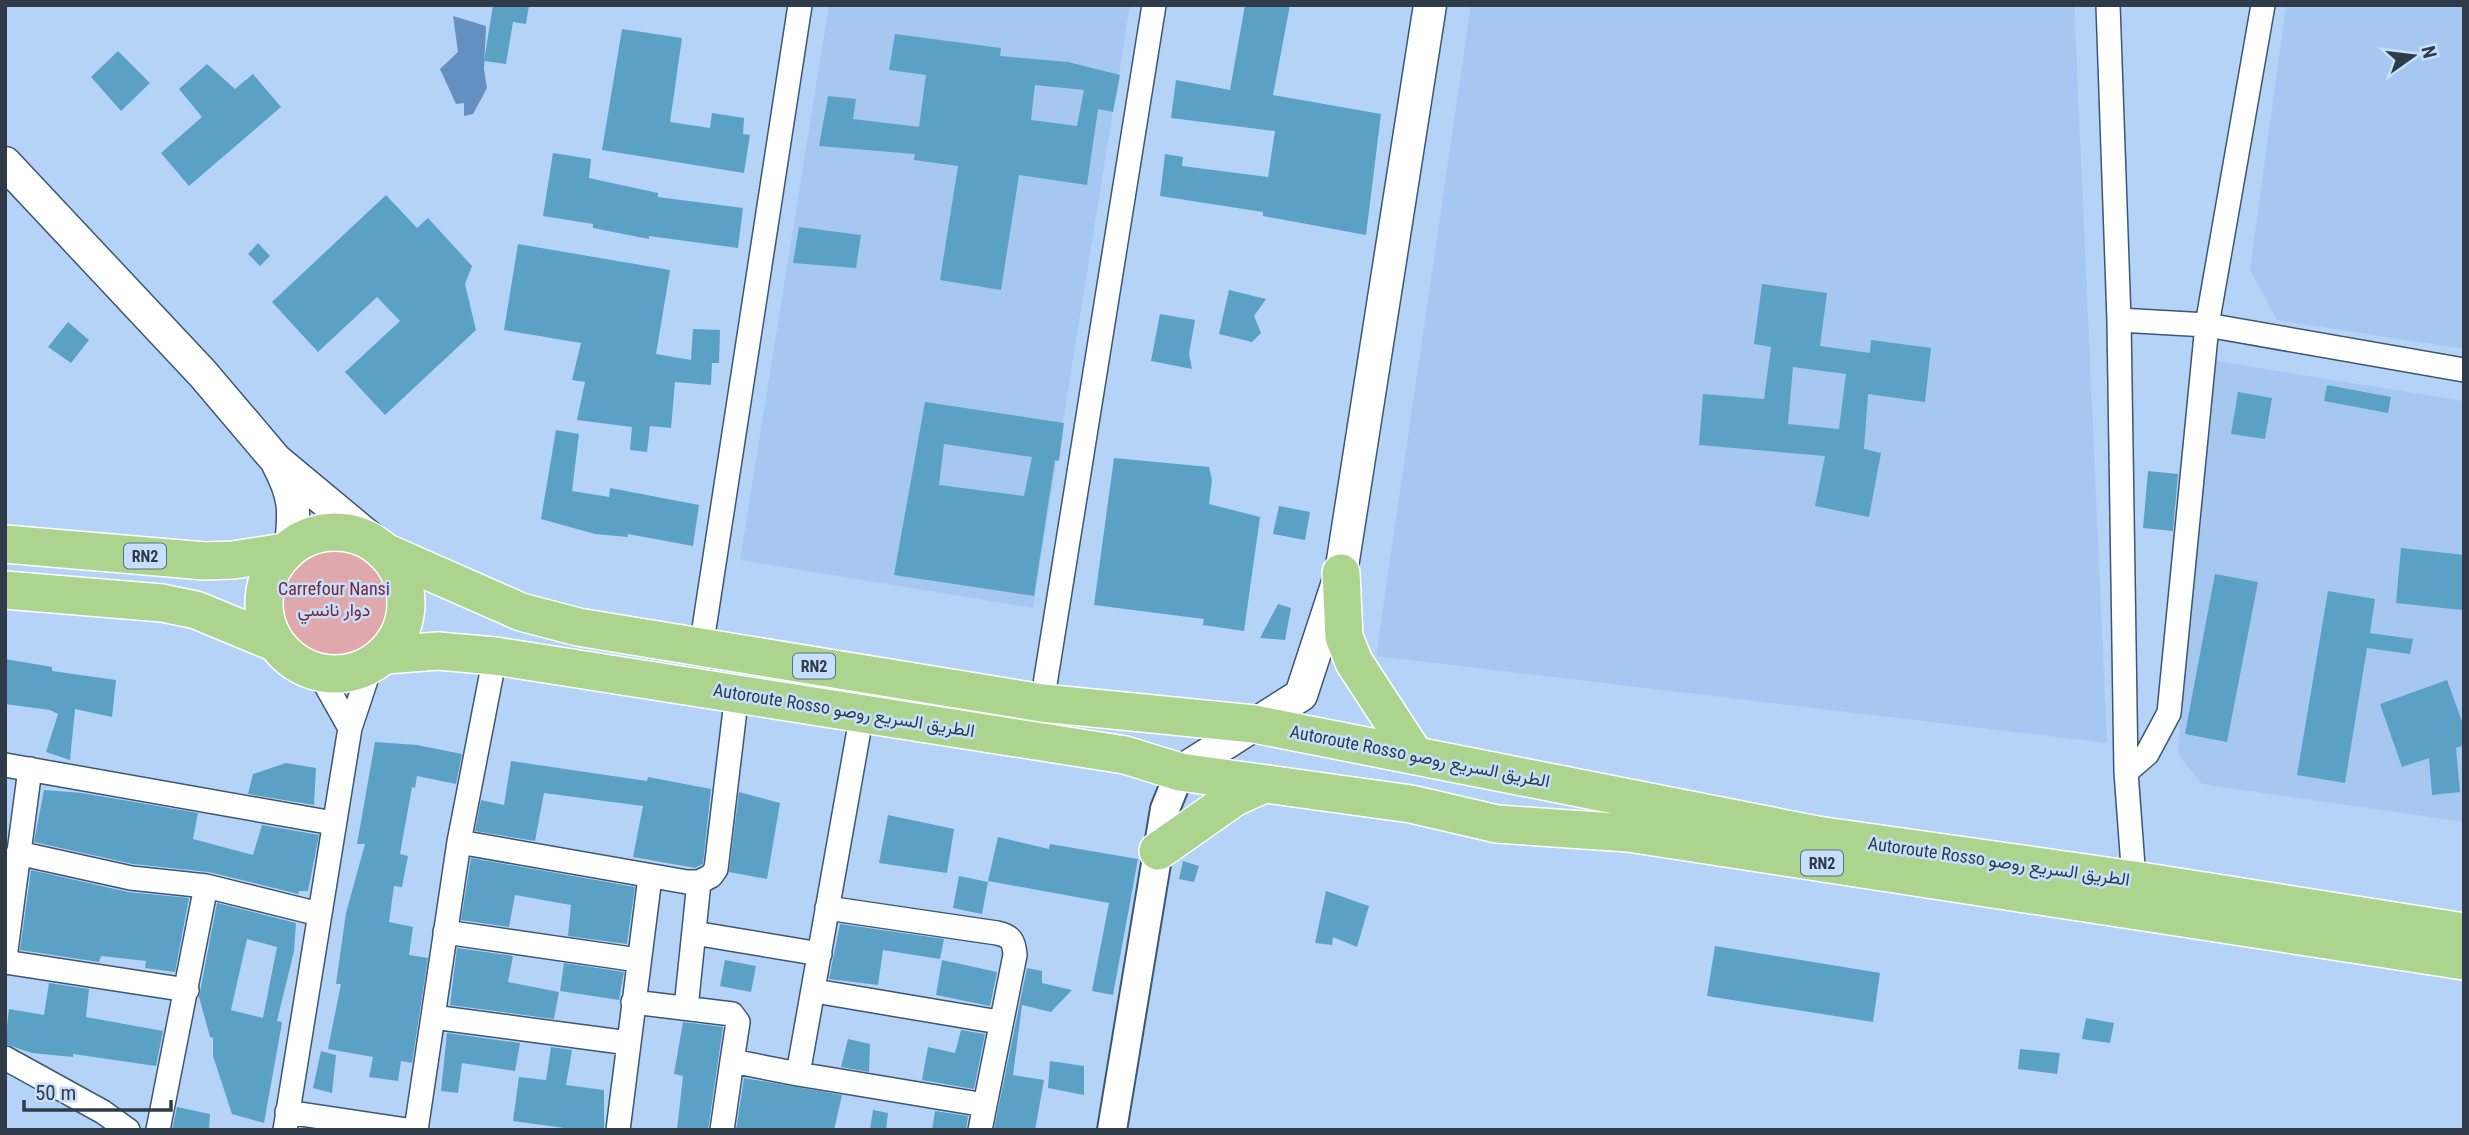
<svg xmlns="http://www.w3.org/2000/svg" width="2469" height="1135" font-family="'Roboto Condensed',Vazirmatn,sans-serif">
<style>
.built{fill:#a5c7f0}
.green{fill:#dfa8ac}
.water{fill:#648fc1}
.building{fill:#5ba1c6;fill-rule:evenodd}
.lines{fill:none;stroke-linecap:round;stroke-linejoin:round}
.minor-casing{stroke:#3c5675;stroke-width:26}
.tertiary-casing{stroke:#3c5675;stroke-width:32}
.secondary-casing{stroke:#3c5675;stroke-width:35}
.trunk-casing{stroke:#fff;stroke-width:40}
.minor{stroke:#fff;stroke-width:23}
.tertiary{stroke:#fff;stroke-width:28}
.secondary{stroke:#fff;stroke-width:32}
.trunk{stroke:#acd48f;stroke-width:37}
.labels{text-anchor:middle;dominant-baseline:central;stroke-width:5;stroke-linejoin:round;paint-order:stroke}
.shield{fill:#c7dffc;stroke:#5d6c7f;stroke-width:2}
.shield-label{font-size:16px;font-weight:bold;fill:#2f3b49}
.park-label{font-size:18px;fill:#7c2535;stroke:#c7dffc}
.street-label{font-size:18px;fill:#2f3b49;stroke:#c7dffc}
</style>
<rect width="100%" height="100%" fill="#b5d3f7"/>
<path class="built" d="M829,5H1130L1033,608L740,560Z
M1471,5H2074L2107,743L1376,656Z
M2286,5H2464V349L2277,320L2250,270Z
M2209,360L2464,401V822L2202,784L2178,754Z"/>
<path class="green" d="M274 599a60 60 0 1 1 120 0a60 60 0 1 1-120 0Z"/>
<path class="water" d="M453,16L486,26L484,69L487,88L473,114L464,116V103L456,104L440,69L458,52Z"/>
<path class="building" d="M493,5H529L526,24L513,22L506,64L484,61Z
M1245,5H1290L1273,95L1381,114L1366,235L1263,216V212L1160,196L1165,154L1183,157L1182,166L1268,177L1275,131L1171,118L1176,80L1230,90Z
M622,29L682,38L670,122L710,128L712,113L744,118L743,134L750,135L744,173L602,150Z
M895,34L1001,48L1000,56L1068,62L1120,75L1113,112L1098,109L1087,185L1019,175L1001,290L940,280L958,166L914,160L915,154L819,146L828,96L856,99L853,119L919,127L926,75L889,70ZM1035,85L1084,90L1077,126L1031,120Z
M118,51L150,83L121,111L91,77Z
M207,64L235,89L253,74L281,107L189,186L161,153L202,117L179,89Z
M553,153L591,159L589,178L658,193V197L743,208L738,248L649,236V239L593,228V224L543,216Z
M386,195L417,228L428,218L472,266L465,284L476,330L385,415L345,372L400,321L377,297L318,352L272,302Z
M799,227L861,235L856,268L793,263Z
M258,243L270,256L260,266L248,254Z
M518,244L670,270L656,354L691,360L693,329L720,330L719,363H712L711,385L675,382L671,428L650,426L647,452L630,450L632,427L577,420L585,382L572,380L581,343L504,330Z
M1762,284L1827,293L1820,346L1870,353L1871,340L1931,348L1925,402L1868,394L1864,449L1881,453L1869,517L1815,506L1825,456L1699,445L1703,394L1764,399L1771,347L1754,344ZM1793,367L1846,374L1839,429L1788,424Z
M1229,290L1266,299L1254,316L1261,333L1252,342L1219,334Z
M1160,314L1195,320L1189,354L1192,369L1151,361Z
M68,322L89,340L71,363L48,347Z
M2327,385L2391,397L2388,413L2324,401Z
M2238,392L2272,398L2265,439L2231,434Z
M925,402L1064,423L1059,461L1055,460L1034,596L894,575ZM944,444L1032,457L1024,496L939,485Z
M556,430L579,434L572,491L609,497L610,488L699,505L693,546L628,534V537L595,534L541,519Z
M1114,458L1209,467L1212,480L1209,504L1260,517L1244,631L1203,625L1204,619L1094,605Z
M2148,471L2178,474L2173,531L2143,528Z
M1279,506L1310,512L1305,540L1273,534Z
M2401,548L2464,555L2462,610L2396,603Z
M2215,574L2258,582L2227,742L2185,734Z
M2328,591L2375,599L2370,633L2413,639L2410,654L2367,648L2345,783L2297,775Z
M1278,604L1291,608L1285,640L1260,638Z
M5,659L52,667V671L116,680L112,717L75,709L70,760L46,752L58,714L50,710L5,704Z
M2447,680L2464,727V745L2456,748L2460,792L2432,795L2429,758L2402,767L2380,704Z
M375,742L417,745L462,754L456,784L417,776L415,788L412,787L400,854L408,856L402,887L394,886L389,922L413,927L409,955L428,958L412,1063L401,1061L398,1081L369,1077L373,1057L328,1049L341,984H336L346,913L365,844H357Z
M511,761L647,781L648,777L711,789L703,864L695,868L633,857L643,806L544,793L535,841L475,831L481,800L504,805Z
M286,763L316,768L314,805L248,794L253,774Z
M44,790L82,793L198,813L193,839L253,855L262,825L319,835L308,891H299L298,894L209,872L133,864L34,842Z
M739,792L780,803L767,879L729,872Z
M888,815L954,829L947,873L879,863Z
M998,837L1049,849L1050,844L1138,859L1113,995L1092,991L1109,903L988,881Z
M471,858L635,887L627,944L568,936L571,905L515,895L509,927L461,920Z
M1183,861L1199,866L1194,882L1179,879Z
M31,870L128,892L189,898L175,972L145,968L146,961L101,956L99,962L20,950Z
M959,876L988,882L982,914L953,908Z
M1326,891L1369,906L1357,947L1333,937L1332,945L1315,943Z
M217,903L296,923L294,951L277,1021L282,1022L280,1034L264,1123L232,1114L213,1056V1038L210,1037L199,997ZM247,939L277,947L263,1018L231,1010Z
M840,924L944,939L940,959L883,950L878,985L829,979Z
M1715,946L1880,973L1873,1022L1707,996Z
M457,948L513,956L508,982L559,992L554,1019L450,1005Z
M725,960L756,966L751,992L720,986Z
M942,960L997,972L990,1006L936,995Z
M564,963L624,972L619,1000L560,991Z
M1027,968L1042,971V983L1072,990L1051,1012L1022,1005L1013,1075L1044,1080L1035,1130L994,1129Z
M49,983L89,989L86,1017L163,1031L156,1066L73,1054V1057L32,1053L5,1044L9,1009L44,1015Z
M2086,1018L2114,1023L2110,1043L2082,1039Z
M683,1022L723,1027L708,1130H677L683,1076L674,1074Z
M961,1030L985,1034L974,1089L922,1080L928,1047L955,1053Z
M447,1033L520,1043L515,1071L462,1063L458,1093L441,1091Z
M848,1039L870,1044L869,1072L841,1067Z
M551,1047L572,1050L566,1085L604,1090V1130H579L513,1121L519,1077L546,1080Z
M2020,1049L2060,1053L2057,1074L2018,1069Z
M321,1051L336,1055L332,1093L313,1088Z
M1050,1061L1084,1066V1095L1048,1088Z
M744,1078L842,1095L834,1130H736Z
M177,1107L210,1114L209,1130H172Z
M873,1110L888,1113L886,1130H870Z
M935,1111L968,1116L966,1130H932Z"/>
<g class="lines">
<g class="minor-casing">
<path id="minor" d="M2108,5L2119,320L2126,772L2134,880
M2119,320L2207,325L2464,370
M701,648L800,5
M319,673L350,728
M1042,703L1154,5
M862,713L798,1074L985,1105
M5,765L333,823
M2126,772L2147,754L2169,713L2207,325L2263,5
M459,842L687,882H699L711,876L716,869L737,693
M18,853L131,878L206,886L319,914
M827,908L997,933C1011,936 1014,941 1015,955L980,1130
M445,932L638,960
M694,933L820,954
M5,958L30,769
M5,962L187,990
M815,991L999,1022
M633,1002L732,1014L738,1022L732,1061
M686,1008L699,882
M433,1017L629,1043
M5,1058L103,1112L128,1130
M287,1112L407,1130
M158,1130L206,886
M285,1130L350,728L371,665
M416,1130L459,842L495,656
M618,1130L650,877
M722,1130L732,1061L798,1074"/>
</g>
<g class="tertiary-casing">
<path id="tertiary" d="M1112,1130L1165,809L1180,772"/>
</g>
<g class="secondary-casing">
<path id="secondary" d="M5,163L203,374L276,460L377,544
M278,464C295,496 295,510 291,546
M1180,772L1301,695L1341,573L1430,5"/>
</g>
<g class="trunk-casing">
<path id="trunk" d="M264 603a71 71 0 1 1 142 0a71 71 0 1 1-142 0Z
M5,544L205,561L233,560L285,552
M387,553L521,612L578,627L1042,703L1254,724L1817,835L2134,880L2464,932
M1341,573L1344,637L1354,662L1414,754
M5,590L162,603L196,610L276,643
M385,655L438,651L495,656L1125,755L1180,772L1411,804L1497,824L1628,833L2464,961
M1158,851L1235,797L1264,784"/>
</g>
<use href="#minor" class="minor"/>
<use href="#tertiary" class="tertiary"/>
<use href="#secondary" class="secondary"/>
<use href="#trunk" class="trunk"/>
</g>
<g class="labels">
<g class="shield">
<rect x="124" y="543.5" width="42" height="25" rx="5"/>
<rect x="793" y="653.5" width="42" height="25" rx="5"/>
<rect x="1801" y="850.5" width="42" height="25" rx="5"/>
</g>
<g class="shield-label">
<text x="145" y="556">RN2</text>
<text x="814" y="666">RN2</text>
<text x="1822" y="863">RN2</text>
</g>
<g class="park-label">
<text x="334" y="588">Carrefour Nansi<tspan x="334" dy="21">دوار نانسي</tspan></text>
</g>
<g class="street-label">
<text transform="translate(844 710) rotate(9)">Autoroute Rosso الطريق السريع روصو</text>
<text transform="translate(1420 756) rotate(11)">Autoroute Rosso الطريق السريع روصو</text>
<text transform="translate(1999 861) rotate(8)">Autoroute Rosso الطريق السريع روصو</text>
</g>
</g>
<rect width="2469" height="1135" fill="none" stroke="#2f3b49" stroke-width="14"/>
<g transform="translate(2413 56) rotate(76)" stroke="#c7dffc" stroke-width="5" paint-order="stroke">
<path d="M0-5L12 26L0 18L-12 26Z" fill="#2f3b49"/>
<text y="-10" font-size="19" font-weight="bold" text-anchor="middle" fill="#2f3b49">N</text>
</g>
<path d="M24 1100v10h147v-10" fill="none" stroke="#2f3b49" stroke-width="3.5"/>
<text x="35" y="1100" font-size="21" fill="#2f3b49" stroke="#c7dffc" stroke-width="5" paint-order="stroke">50 m</text>
</svg>
